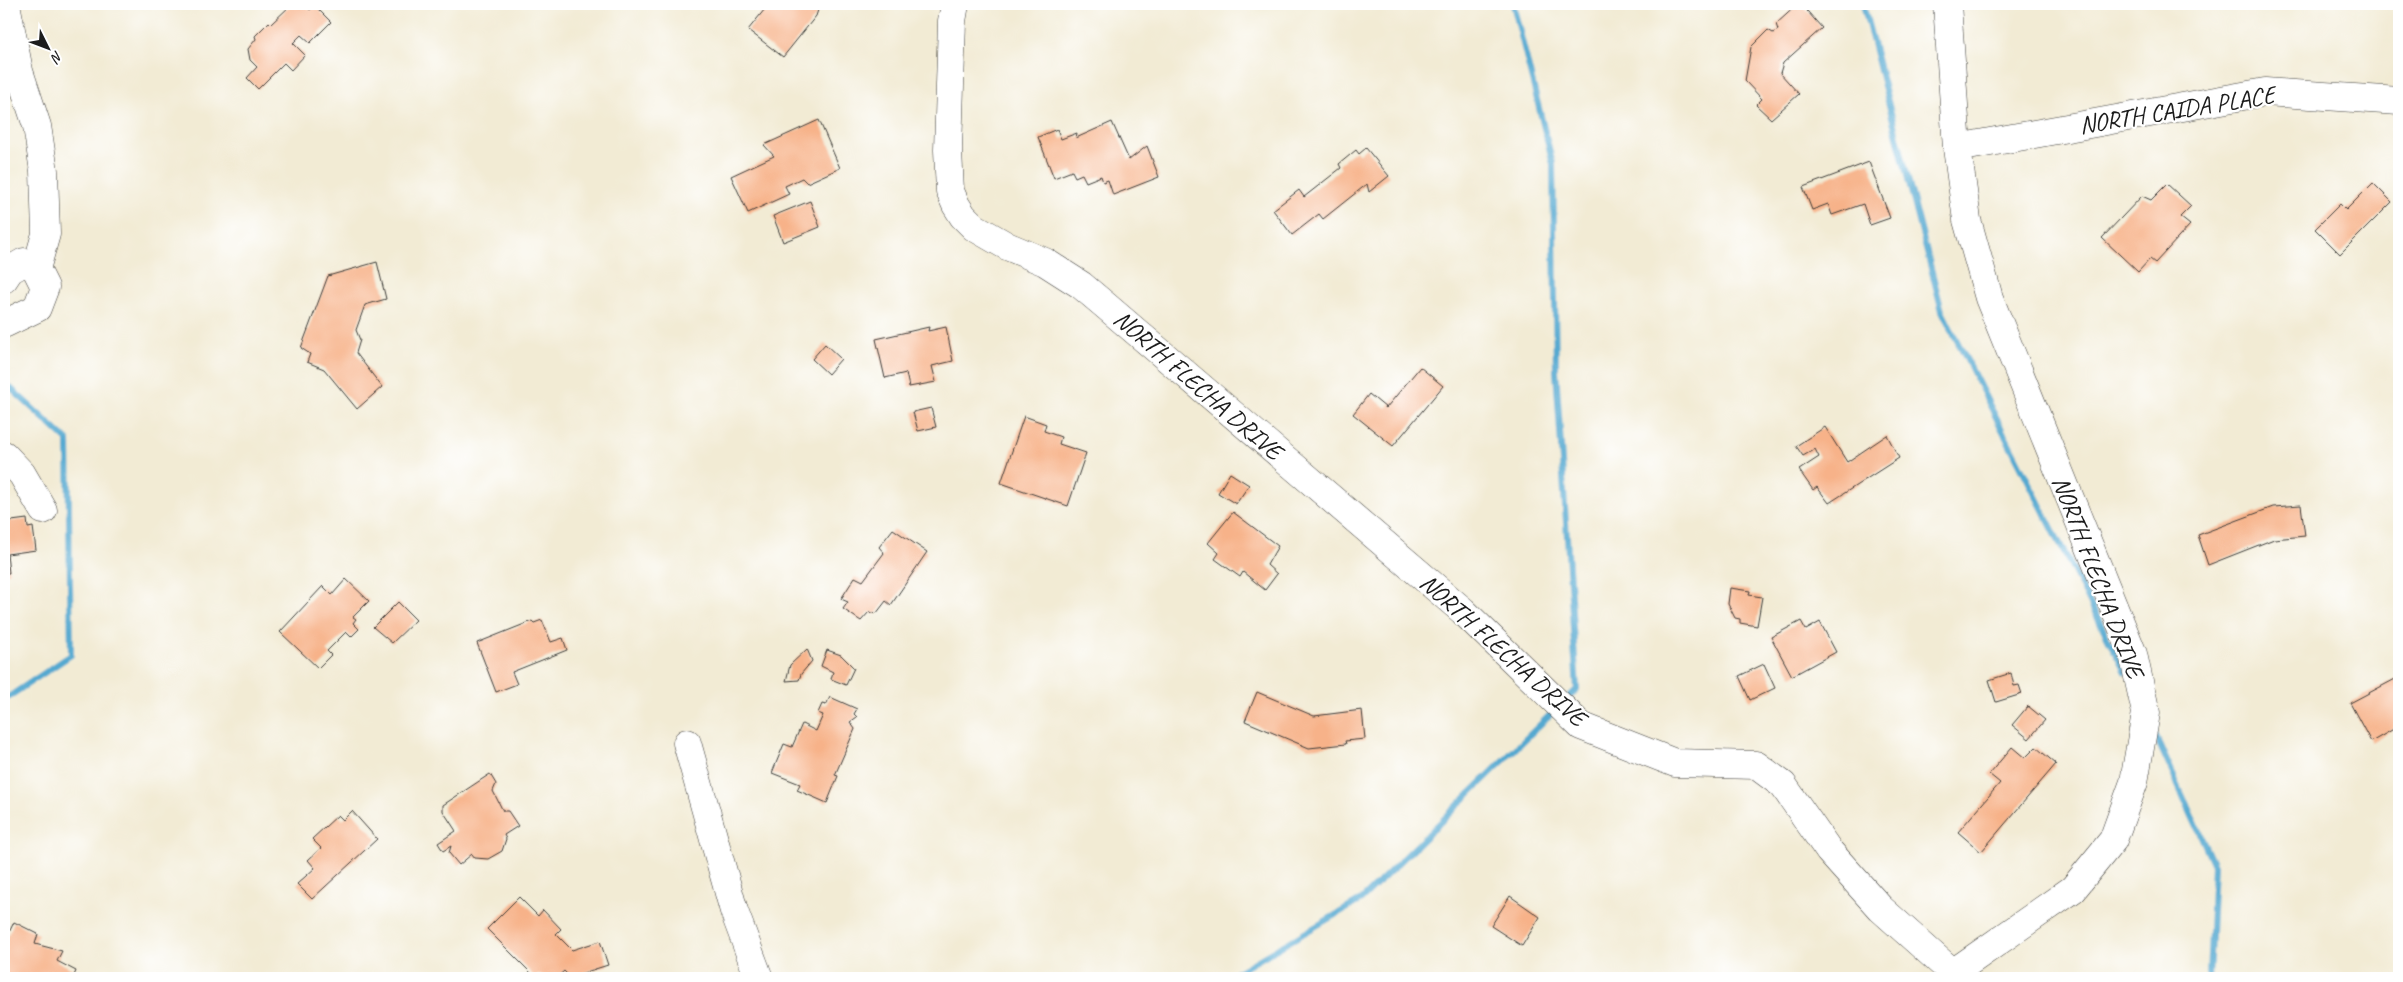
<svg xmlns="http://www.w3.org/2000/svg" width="2403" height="982" font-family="Caveat,sans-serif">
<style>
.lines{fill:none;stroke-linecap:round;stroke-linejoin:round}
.stream{stroke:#55a9d0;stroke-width:6}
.building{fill:#f7b289}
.minor-casing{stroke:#3c3b38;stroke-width:29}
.minor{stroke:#fff;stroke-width:28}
.labels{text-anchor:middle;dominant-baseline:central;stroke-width:4.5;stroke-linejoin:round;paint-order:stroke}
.street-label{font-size:25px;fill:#1c1c1c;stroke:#fff}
</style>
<rect width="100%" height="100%" fill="#fff"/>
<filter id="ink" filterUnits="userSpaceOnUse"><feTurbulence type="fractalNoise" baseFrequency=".02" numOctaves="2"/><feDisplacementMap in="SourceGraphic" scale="10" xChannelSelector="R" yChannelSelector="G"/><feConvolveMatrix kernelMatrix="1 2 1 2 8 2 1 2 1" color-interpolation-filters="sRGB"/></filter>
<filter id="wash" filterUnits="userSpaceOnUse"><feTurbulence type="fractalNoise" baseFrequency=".0096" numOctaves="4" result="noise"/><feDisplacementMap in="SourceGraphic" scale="20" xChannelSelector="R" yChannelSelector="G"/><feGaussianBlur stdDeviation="1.12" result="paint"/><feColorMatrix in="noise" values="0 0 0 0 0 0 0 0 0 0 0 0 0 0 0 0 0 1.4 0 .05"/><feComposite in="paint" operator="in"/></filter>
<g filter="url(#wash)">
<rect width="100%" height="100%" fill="#f2ebd4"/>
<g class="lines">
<path class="stream" d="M1513,4L1553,164L1556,370L1577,689L1564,702
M1863,4L1942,311L2125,672
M4,382L68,441L71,655L4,700
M2152,728L2214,865L2209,978
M1227,978L1361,900L1555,710"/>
</g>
<g id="blocks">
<path class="building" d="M292,4H304L310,10L314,5L331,22L310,43L301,35L293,43L305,55L291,70L284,63L258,89L247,78L257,67L250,60L248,49L256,39L255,36L269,22L271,24Z
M769,4H820L816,16L783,57L748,30Z
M1798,4H1801L1822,28L1783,63L1780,73L1799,94L1771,119L1756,105L1762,99L1745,81L1751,47L1768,30L1773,33L1778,30L1776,24Z
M819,120L840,168L807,183L802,178L785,186L789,194L748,213L731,176L774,156L764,145Z
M1112,122L1129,160L1147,146L1159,177L1113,195L1108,180L1103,182L1101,176L1086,182L1082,174L1075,177L1072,171L1054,178L1038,137L1057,129L1061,139L1077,133L1076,138Z
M1366,148L1389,176L1369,192L1367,184L1323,219L1319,214L1292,235L1273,210L1299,190L1304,197L1341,168L1339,164L1356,150L1359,154Z
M1869,162L1890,218L1870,225L1863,204L1832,215L1828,204L1812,210L1803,187Z
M2373,183L2392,202L2340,254L2315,229L2340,204L2346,210Z
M2167,184L2191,206L2180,217L2190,225L2155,263L2150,259L2138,272L2102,238L2142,196L2151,200Z
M810,201L820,227L783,242L773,216Z
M377,262L386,299L365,305L356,330L360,340L356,353L382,387L357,409L324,369L307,362L310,354L301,348L328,276Z
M929,327L928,331L946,327L953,361L932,366L936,382L909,387L906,373L885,378L876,339Z
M825,344L841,359L828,374L812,359Z
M1420,367L1443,386L1393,446L1353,414L1369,394L1386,408Z
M931,408L936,427L918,431L913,412Z
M1024,416L1046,424L1044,431L1061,437L1059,444L1086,453L1068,506L1001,483Z
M1825,427L1847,462L1887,435L1899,458L1829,503L1817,487L1813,490L1799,470L1819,457L1815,449L1803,456L1796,446Z
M1230,473L1249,485L1236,504L1218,493Z
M2301,505L2305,536L2274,539L2208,565L2198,535L2273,507Z
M1233,512L1278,546L1267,565L1277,574L1265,590L1243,572L1240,577L1215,559L1219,553L1208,543Z
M27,519L28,528L33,527L36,550L7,554L9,573H4V522Z
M893,529L927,552L891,605L886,601L876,614L869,612L861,621L843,609L848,602L841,599L855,577L863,581L884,553L879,547Z
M346,579L369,601L353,617L356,619L353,623L359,629L351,637L346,632L327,651L331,655L318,668L280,632L323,586L332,595Z
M1730,588L1750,591L1749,595L1762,597L1757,626L1740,623V619L1735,618L1728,604Z
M398,602L416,620L392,643L373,627Z
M542,620L551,642L563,638L567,650L512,672L517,684L496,692L477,643L532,621L534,623Z
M1801,621L1806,630L1820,622L1836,652L1792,676L1771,637Z
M807,649L812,661L801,674L799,680L786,681L790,665Z
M827,650L841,655L854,668L846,685L831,679L833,672L821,666Z
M1764,664L1775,688L1750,700L1739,676Z
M2011,673L2014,686L2019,685L2022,694L1996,702L1989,680Z
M2399,677V726L2371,742L2350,703Z
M1257,692L1314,716L1362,710L1365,739L1345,741L1346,744L1309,748L1245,721Z
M830,697L857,709L854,714L857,717L850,722L855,729L835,775L838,776L827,803L797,790L800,784L772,773L784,744L792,747L802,724L816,731L823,715L818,713L822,704L826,705Z
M2028,706L2045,720L2029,739L2012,725Z
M2012,747L2025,758L2036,747L2056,764L1981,852L1958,832L2000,783L1989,774Z
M490,774L496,784L493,791L503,811H508L518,826L504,835L506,839L502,851L488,859L475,858L472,854L459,865L449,853L451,846L443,851L438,843L456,831L443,811V805Z
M352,811L377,839L312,899L297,884L315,868L308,860L321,848L312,839L338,815L343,820Z
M1510,896L1540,917L1522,946L1491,926Z
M519,897L538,916L543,910L561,929L556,934L572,950L600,941L608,965L570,977L564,971L556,978H546L538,974L535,977L487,929Z
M14,922L38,934L35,944L62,951L57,961L76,971L73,978H4V943Z"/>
</g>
</g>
<g filter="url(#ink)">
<use href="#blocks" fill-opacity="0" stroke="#3c3b38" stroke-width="1"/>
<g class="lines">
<g class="minor-casing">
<path id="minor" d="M6,4L19,71L37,126L44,171L46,234L36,269
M955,4L952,21L948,150L950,191L956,205L963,216L974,227L1007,246L1045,262L1081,285L1106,306L1463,611L1581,726L1675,763L1756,765L1783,785L1829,851L1880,908L1953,973L2073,889L2113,840L2134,782L2146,713L2133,654L1989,298L1967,220L1957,148L1947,4
M1957,148L2265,92L2399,101
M4,279L10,270L24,262L34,265L45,287L37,308L4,324
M4,455L22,474L43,510
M687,743L734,911L759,978"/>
</g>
<use href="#minor" class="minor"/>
</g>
</g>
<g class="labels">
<g class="street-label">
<text transform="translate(2177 110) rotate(-9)">NORTH CAIDA PLACE</text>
<text transform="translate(1198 385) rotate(41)">NORTH FLECHA DRIVE</text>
<text transform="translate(2098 577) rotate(69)">NORTH FLECHA DRIVE</text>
<text transform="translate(1503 650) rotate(42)">NORTH FLECHA DRIVE</text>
</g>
</g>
<rect width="2403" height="982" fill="none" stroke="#fff" stroke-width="20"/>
<g transform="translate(48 48) rotate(132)" stroke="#ffffff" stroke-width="4" paint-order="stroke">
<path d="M0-4L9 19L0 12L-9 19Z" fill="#1c1c1c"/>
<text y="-8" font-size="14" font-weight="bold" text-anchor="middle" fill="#1c1c1c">N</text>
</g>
</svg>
